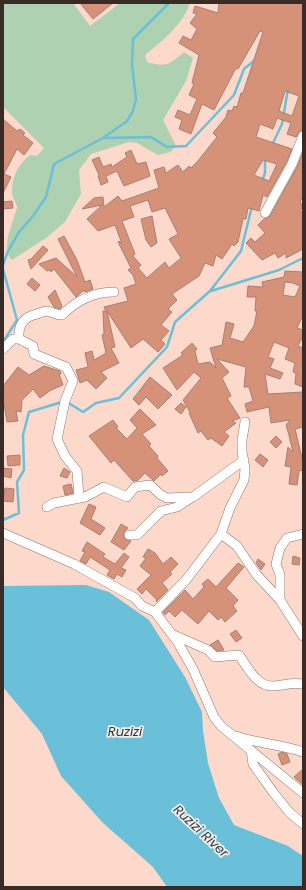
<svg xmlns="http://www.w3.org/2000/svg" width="306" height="890" font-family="Poppins,sans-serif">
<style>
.green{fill:#aed1b1}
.water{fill:#6ac0d8}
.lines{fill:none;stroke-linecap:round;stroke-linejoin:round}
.stream{stroke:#6ac0d8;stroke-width:2.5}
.building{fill:#d69279;stroke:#a28175;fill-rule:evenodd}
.street-casing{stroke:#947468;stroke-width:10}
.street{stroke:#fff;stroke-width:9}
.labels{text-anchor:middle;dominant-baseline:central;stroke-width:3.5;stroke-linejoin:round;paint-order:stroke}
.water-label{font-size:13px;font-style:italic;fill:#18404b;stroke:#faebe6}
</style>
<rect width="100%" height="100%" fill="#fdd9cb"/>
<path class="green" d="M3,3H73L90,26L120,3H190C182,26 163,40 145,55L147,62C167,68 169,64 184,52L193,58L186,81L163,120L176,146L170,152L158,155L137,143L129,142L91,154L79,170L81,194L65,222L46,238L12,260C0,249 13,222 17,208C17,202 12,198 12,193C11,178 19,163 30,155L37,156L44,148L4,108L3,104Z"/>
<path class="water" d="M86,585L109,592L149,620L185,677L202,712L203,731L208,763L219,798L234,825L288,846L303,856V887H167L153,867L103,823L61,776L42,734L3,687V586Z"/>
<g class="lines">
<path class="stream" d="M104,138L151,137L167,147L186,146L234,95L244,69L255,60
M272,145L282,124L288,89
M262,181L265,173V159
M3,265L8,251L19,232L33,216L46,197L54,164L103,138L127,121L133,111L136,99L132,65L133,39L169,3
M3,269L17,320L3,342
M211,291L279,270L303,258
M67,402L83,412L96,403L119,398L167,347L175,322L210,291L241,251L252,206
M3,520L19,513L17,482L24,470L23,435L29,412L62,402"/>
</g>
<path class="building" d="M80,3H113L93,19Z
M219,3H303V130L299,132L296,137L287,134L291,123L277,118L273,129L260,124L256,137L292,149L287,161L267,197L263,195L259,211L248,208L246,219H243L238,242L234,246L232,244L222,259L216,255L213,266L205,263L199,276L172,294L177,300L168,309L172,312L161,325L169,331L161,340L165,344L158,352L143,339L131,348L107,311L115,347L111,348L119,363L101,372L107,378L96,389L87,380L80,383L76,370L88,367L85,353L92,351L94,360L106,353L102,335L104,334L103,311H106L104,307L128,301L124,288L136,284L133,275L128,270L131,268L118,242L119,241L122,244L115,225L98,231L87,219L102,205L82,209L94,198L103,197L104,207L118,196L122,201L159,188L154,170L164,167L166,173L178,165L183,172L189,166L191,168L197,162L217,137L213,133L226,117L228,110L232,111L234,106L237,107L241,93H243L263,32L260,31L238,69L236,68L214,110L202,104L191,134L179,129L182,120L175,117L178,110L190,115L197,99L189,95L194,84L192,83L199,55L179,43L183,36L191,40L197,29L190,23L197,14L193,13L195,6L218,13ZM285,91L299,96L292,116L279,111ZM263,160L277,164L269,181L254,175ZM148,200L152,212L165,208L178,234L169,239L181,258L169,268L165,262L147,278L138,268L141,265L133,256L135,254L122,221L134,217L130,206Z
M3,119L17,131L20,129L25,133L23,135L33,143L24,155L17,149L4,174L11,177L3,193Z
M131,150L137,164L146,162L150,176L124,186L117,171L106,176L108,182L101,185L98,176L99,175L92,160L99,157L103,167L111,164L112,167L127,157L125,153Z
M303,152V198L300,201L303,208L300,210L303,215V249L286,258V253L278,258L275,253L262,260L246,243L251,238L255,242L265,233L258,225L264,219L270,216L297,167Z
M12,201L13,208L3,209V202Z
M152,216L157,243L151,247L146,240L141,219Z
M64,236L77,260L85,282L90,280L93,289L85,292L84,290L76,297L54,269L51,272L50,270L47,271L39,264L56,258L77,277L58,239Z
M43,246L48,250L31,269L28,260L31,259Z
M285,271L303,272V315L297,328L303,330V336L298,346L303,348V387L295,384L296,373L293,372L295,363L285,359L289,348L274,342L268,357L274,359L270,368L283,373L280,379L265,374L268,394L303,392V427L295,429L303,462V470L299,471L297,485L289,484L291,467L285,466L288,447L293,452L289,436L290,434L289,435L286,425L290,420L271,423L269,407L247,412L245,404L253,401L249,387H244L246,367L217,359L229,372L222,378L231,396L227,398L240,418L232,421L236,423L224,432L229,436L222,446L211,438L208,440L201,431L198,433L189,413L190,412L183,400L201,378L194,372L177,390L163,368L183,355L181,353L192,343L197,349L195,351L198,364L210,362L216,368L210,348L222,345L226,322L234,324L230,338L243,342L254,326L257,311H255L256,297H247L248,286L263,287L262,282L284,277ZM285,282L293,283L300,286L295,297L283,295Z
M32,278L40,285L35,291L27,284Z
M55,290L62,306L60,309L54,307L48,297Z
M44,366L60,371L61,374H59L63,385L51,390L40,398L33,389L22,400L21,412L16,411L18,421L7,422L4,404L3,406V386L18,367L29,375Z
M150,377L172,395L158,409L146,397L139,405L133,399Z
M181,403L186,407L181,414L175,409Z
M140,409L156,425L142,434L151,444L149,446L158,456L157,458L168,471L162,476L161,474L154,481L145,473L137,481H133L114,460L111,463L89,436L113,420L118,427L116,428L127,439L137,428L130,420Z
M276,436L282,442L276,448L270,442Z
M260,454L268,460L263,467L255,460Z
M20,455V465L8,466L7,456Z
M3,468L12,469L11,478L3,476Z
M64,468L70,472L67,478L60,476Z
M71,484L73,493L65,495L63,486Z
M5,488L14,489L13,502L3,501Z
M89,504L96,507L91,519L105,528L100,535L80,523Z
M121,524L128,528L124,532V538L131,541L124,550L111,542Z
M87,542L105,554L103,557L115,564L124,553L129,557L121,568L126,570L122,577L117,574L114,579L107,575L110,570L90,557L86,564L80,561L85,552L82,551Z
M148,549L155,553L163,564L171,557L178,564L170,572L172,574L162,583L168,590L156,602L157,600L146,589L142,594L137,589L151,575L140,566L146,558L143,557Z
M293,556L300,558L299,565L292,564Z
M258,559L265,564L261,570L256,563Z
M238,563L244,567L226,588L238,600L233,606L237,611L225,622L221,617L218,620L209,611L198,624L182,610L175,617L169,611L165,615L163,612L185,590L193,599L204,587L202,584L208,579L216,587Z
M236,630L242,638L236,642L230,634Z
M218,640L224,650H223L217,651L210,645Z
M282,752L287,754L290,762L282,765L278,754Z
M303,769V785L294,777Z"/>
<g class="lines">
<g class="street-casing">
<path id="street" d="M265,213L292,164L303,136
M19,339C18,325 23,317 37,314C40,313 44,311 47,311C52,312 56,315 62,315C76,301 94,292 114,292
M3,349L13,339H19L33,346L34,354L66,367L73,381L65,401L57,439L65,456L77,471L79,497
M245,422L242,440V452L245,469L244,480L230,508L221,534L237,546L256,574L280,600L303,636
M47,507L54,503L85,497L104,487L127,497L135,487L150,485L161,495L167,498L193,497L244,460
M3,533L74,564L135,598L142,606L155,612L177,641L193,669L214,717L221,726L303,793
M129,535H137L161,511L177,507L191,498
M280,600V575L276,564L280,548L287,538L303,534
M155,612L186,580L221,534
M174,635L208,650L215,657L239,655C247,666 256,686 272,686C283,686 289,682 303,684
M236,736C258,744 281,744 303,752
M251,750L253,764L273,792L289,812L303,824"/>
</g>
<use href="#street" class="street"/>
</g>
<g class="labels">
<g class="water-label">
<text x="125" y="731">Ruzizi</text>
<text transform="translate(201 831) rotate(43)">Ruzizi River</text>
</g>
</g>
<rect width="306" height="890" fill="none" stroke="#392b26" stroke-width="8"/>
</svg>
